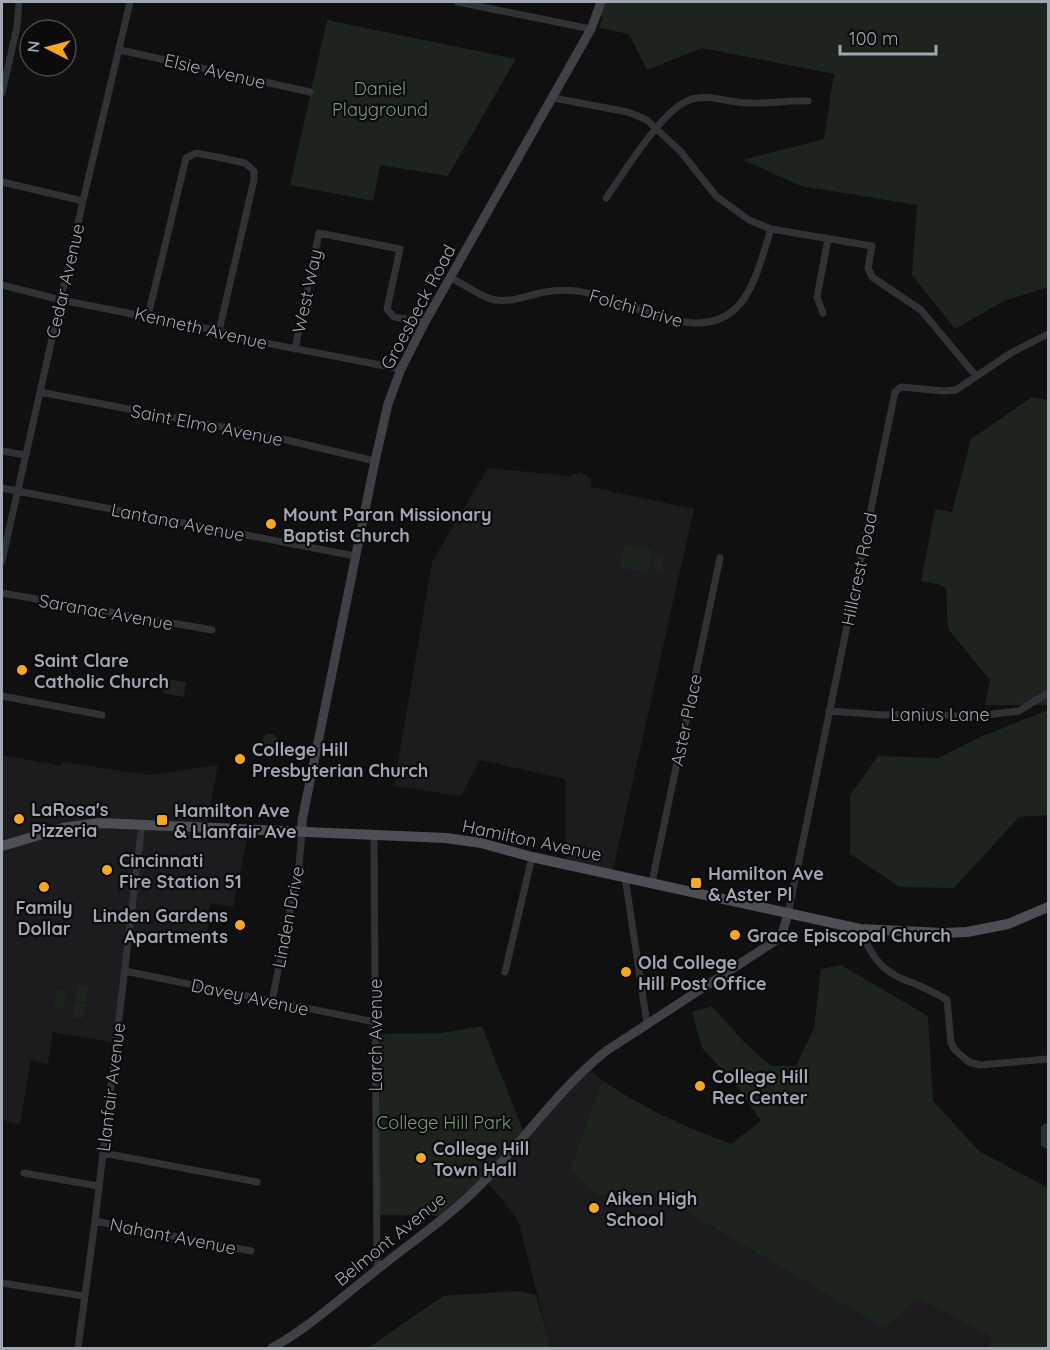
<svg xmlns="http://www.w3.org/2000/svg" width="1050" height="1350" font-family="Quicksand,sans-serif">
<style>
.built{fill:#1c1c1e}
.green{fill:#1c241d}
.water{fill:#283137}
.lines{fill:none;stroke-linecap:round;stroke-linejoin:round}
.street{stroke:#313236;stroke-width:7}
.secondary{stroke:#3f4146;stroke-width:9}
.primary{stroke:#4d4f55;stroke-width:10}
.poi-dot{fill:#f4a824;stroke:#0b0b0c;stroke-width:2}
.labels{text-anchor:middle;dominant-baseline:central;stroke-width:4.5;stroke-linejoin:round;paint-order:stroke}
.street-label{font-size:18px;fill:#a0a6b2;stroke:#0b0b0c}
.park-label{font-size:18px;fill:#779e78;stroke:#0b0b0c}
.poi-label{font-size:18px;font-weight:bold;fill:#a0a6b2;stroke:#0b0b0c;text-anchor:start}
</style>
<rect width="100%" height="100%" fill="#101011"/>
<path class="built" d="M488,468L570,476L580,472L591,479V487L694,509L612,874L566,864L565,779L480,760L461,796L394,786L432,562Z
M2,755L61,766L62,762L149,775L218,765L206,828L249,830L233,907L210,903L206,945L130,931L117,1043L53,1032L48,1064L31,1060L20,1124L2,1120Z
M587,1066L602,1080L570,1170L596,1195L655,1193L885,1327L917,1298L996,1338L992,1348H551L518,1220L486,1180Z"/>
<path class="green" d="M601,2H1048V287L1004,301L955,329L912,275L917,205L801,186L743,160L824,139L834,74L702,48L647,70L629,34L599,28L603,17L597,13Z
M327,20L516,59L448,176L380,165L373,201L290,185Z
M1032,397L1048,400V705H985L990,680L948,629L946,588L937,584L921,581L935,509L952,512L971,439Z
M624,545L653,550L648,573L620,568Z
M655,555L664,556L662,571L652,569Z
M165,679L186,682L184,697L163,693Z
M1048,710V815L1019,817L954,888L900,887L850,854V795L878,756L939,758L983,736Z
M266,734H274L280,742L273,747L267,748L262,740Z
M841,965L928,1016L933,1101L979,1151L1048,1188V1348H989L991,1336L917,1298L885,1328L655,1193L596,1195L570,1170L602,1080C642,1108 685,1127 731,1144L761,1121L737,1086L702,1048L692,1012L712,1006L744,1042L771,1066H796L814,1028L821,969Z
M78,985L89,987L86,1002L75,1000Z
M60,989L65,991C67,996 66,1006 61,1008H57L54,1005L56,992Z
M74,1002L86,1004L83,1019L72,1017Z
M482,1026L525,1136L446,1216L376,1215L375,1034L442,1033Z
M518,1291L536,1295L551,1348H368L443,1296Z"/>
<path class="water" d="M1044,1124H1048V1149L1041,1146V1127Z"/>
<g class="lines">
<path class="street" d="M458,2L591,29
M120,50L310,92
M2,93L17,27L19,2
M553,98L628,112L647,120L681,152L716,196L749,220L771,229L872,246L868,268L872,277L921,310L976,376
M2,182L83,201
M606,198C624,173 661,111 689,100C707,93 729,103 748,103C768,104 788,100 808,101
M451,278C464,284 478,295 491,299C510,304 527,295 545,292C555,290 567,290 577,291C629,297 707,356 745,297C758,277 764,250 771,229
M2,285L61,300L219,331L240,338L401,369
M823,313L817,297L828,239
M148,316L186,158L196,153L222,158L245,163L254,171V180L219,331
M295,349L319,233L400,249L387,309L394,317L425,322
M40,392L274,437L375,461
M2,451L25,455
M2,488L355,556
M2,561L83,201L130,2
M2,593L212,630
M2,696L102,715
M829,711L883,715L931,714L969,717L1019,711L1046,694
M374,836L377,1270
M625,877L647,1024
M652,882L720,558
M788,914L895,392L901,387L944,391L956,390L1011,353L1048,334
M860,929C883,986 902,972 947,1000L951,1043L955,1050L969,1062L980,1065L1048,1059
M125,971L375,1022
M505,972L532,857
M272,1001L299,865L302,832
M103,1153L257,1182
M24,1173L98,1186
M95,1221L251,1251
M2,1283L83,1296
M78,1348L95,1221L142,824"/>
<path class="secondary" d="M302,832V821L375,461L388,404L401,369L425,322L591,29L601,2
M272,1348C311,1326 343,1296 378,1269C415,1239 455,1213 487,1178C527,1136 560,1088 606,1051L775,941L782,934L788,914"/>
<path class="primary" d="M2,846L63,828L99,823L446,838L481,843L532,857L860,929L943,933L967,932L1008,924L1048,907"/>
</g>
<g class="poi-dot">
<circle cx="271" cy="524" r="6"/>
<circle cx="22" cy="670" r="6"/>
<circle cx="240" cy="759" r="6"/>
<circle cx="19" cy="819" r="6"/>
<rect x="156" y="814" width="12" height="12" rx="3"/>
<circle cx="107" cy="870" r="6"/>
<rect x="690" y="877" width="12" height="12" rx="3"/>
<circle cx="44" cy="887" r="6"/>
<circle cx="240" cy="925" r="6"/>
<circle cx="735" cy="935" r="6"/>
<circle cx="626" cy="972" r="6"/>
<circle cx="700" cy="1086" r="6"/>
<circle cx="421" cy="1158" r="6"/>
<circle cx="594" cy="1208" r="6"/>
</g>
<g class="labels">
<g class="street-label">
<text transform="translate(215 71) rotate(13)">Elsie Avenue</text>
<text transform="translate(65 281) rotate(-77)">Cedar Avenue</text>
<text transform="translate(307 291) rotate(-78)">West Way</text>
<text transform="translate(418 307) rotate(-62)">Groesbeck Road</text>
<text transform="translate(636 308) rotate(16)">Folchi Drive</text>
<text transform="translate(201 328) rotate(13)">Kenneth Avenue</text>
<text transform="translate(207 425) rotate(11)">Saint Elmo Avenue</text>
<text transform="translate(178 522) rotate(11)">Lantana Avenue</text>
<text transform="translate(859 569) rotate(-78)">Hillcrest Road</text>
<text transform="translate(106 612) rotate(10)">Saranac Avenue</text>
<text x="940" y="714">Lanius Lane</text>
<text transform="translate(686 720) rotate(-78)">Aster Place</text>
<text transform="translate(532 840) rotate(12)">Hamilton Avenue</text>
<text transform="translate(288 917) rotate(-79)">Linden Drive</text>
<text transform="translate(250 997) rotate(12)">Davey Avenue</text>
<text transform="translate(375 1035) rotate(-90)">Larch Avenue</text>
<text transform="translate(111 1087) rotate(-83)">Llanfair Avenue</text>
<text transform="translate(173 1236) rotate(11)">Nahant Avenue</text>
<text transform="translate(390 1239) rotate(-39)">Belmont Avenue</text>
</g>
<g class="park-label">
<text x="380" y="88">Daniel<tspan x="380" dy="21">Playground</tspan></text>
<text x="444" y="1122">College Hill Park</text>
</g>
<g class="poi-label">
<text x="283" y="514">Mount Paran Missionary<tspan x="283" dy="21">Baptist Church</tspan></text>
<text x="34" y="660">Saint Clare<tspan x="34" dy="21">Catholic Church</tspan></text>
<text x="252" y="749">College Hill<tspan x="252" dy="21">Presbyterian Church</tspan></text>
<text x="31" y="809">LaRosa's<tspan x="31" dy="21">Pizzeria</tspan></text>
<text x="174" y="810">Hamilton Ave<tspan x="174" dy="21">&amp; Llanfair Ave</tspan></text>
<text x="119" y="860">Cincinnati<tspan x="119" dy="21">Fire Station 51</tspan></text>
<text x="708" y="873">Hamilton Ave<tspan x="708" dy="21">&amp; Aster Pl</tspan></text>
<text x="44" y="907" text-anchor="middle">Family<tspan x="44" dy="21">Dollar</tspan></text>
<text x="228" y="915" text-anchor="end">Linden Gardens<tspan x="228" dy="21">Apartments</tspan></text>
<text x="747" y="935">Grace Episcopal Church</text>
<text x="638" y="962">Old College<tspan x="638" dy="21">Hill Post Office</tspan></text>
<text x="712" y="1076">College Hill<tspan x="712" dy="21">Rec Center</tspan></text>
<text x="433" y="1148">College Hill<tspan x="433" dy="21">Town Hall</tspan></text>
<text x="606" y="1198">Aiken High<tspan x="606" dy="21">School</tspan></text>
</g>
</g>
<rect width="1050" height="1350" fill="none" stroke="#a0a6b2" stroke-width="6"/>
<g transform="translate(48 48) rotate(276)"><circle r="28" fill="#0b0b0c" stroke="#47494e" stroke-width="1.5"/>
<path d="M0-4.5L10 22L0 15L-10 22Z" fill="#f4a824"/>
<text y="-9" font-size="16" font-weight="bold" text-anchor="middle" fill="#a0a6b2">N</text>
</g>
<path d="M840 45v9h96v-9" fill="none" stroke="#a0a6b2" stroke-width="3"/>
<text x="849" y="45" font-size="18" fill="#a0a6b2" stroke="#0b0b0c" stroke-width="4.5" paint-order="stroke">100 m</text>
</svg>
